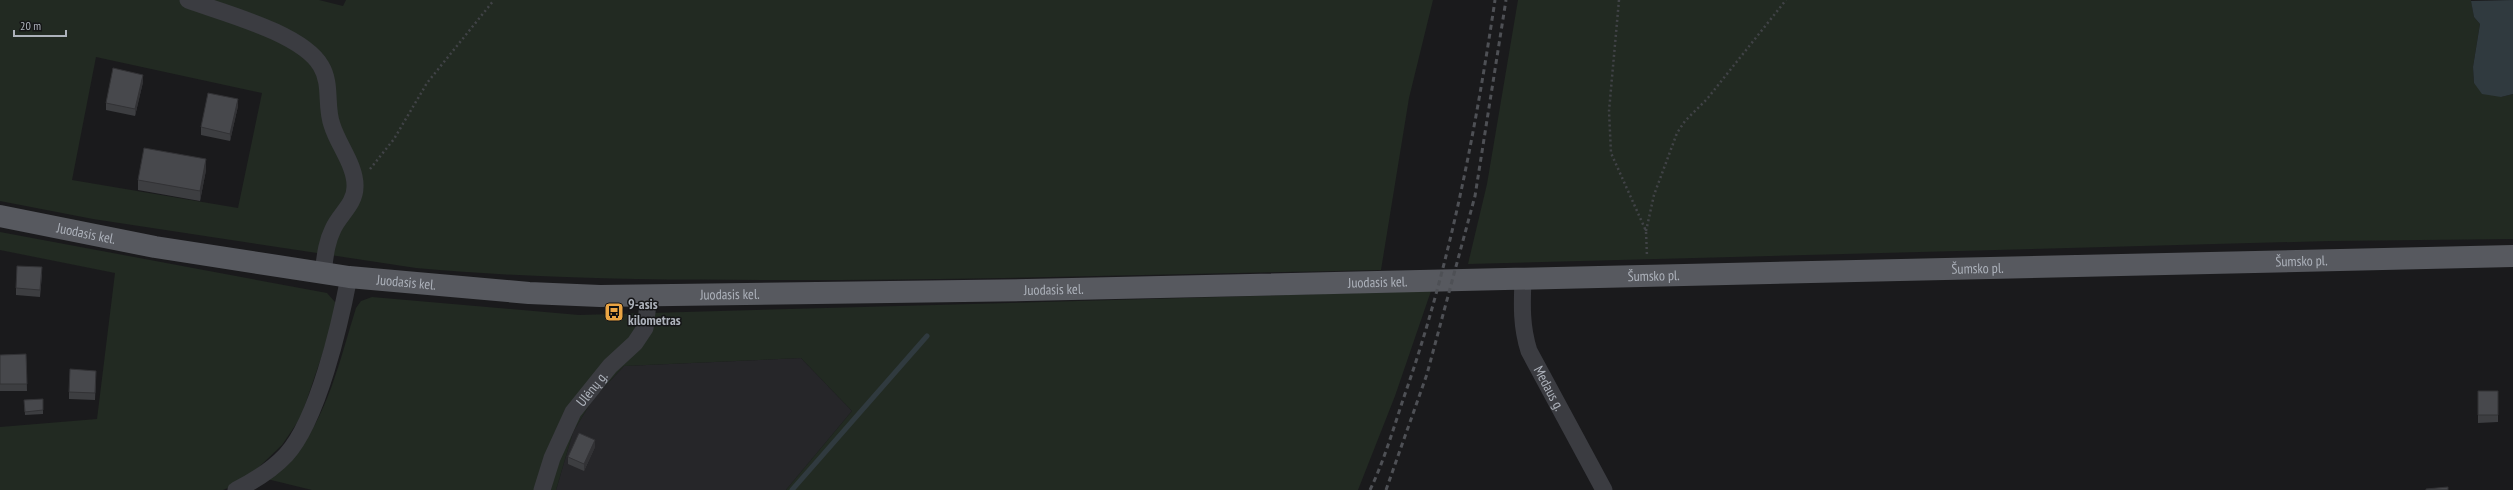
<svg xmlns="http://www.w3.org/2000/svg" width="2513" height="490" font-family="'PT Sans Narrow',sans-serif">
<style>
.built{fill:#262629}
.green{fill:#222a22;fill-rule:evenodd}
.water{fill:#303a3f}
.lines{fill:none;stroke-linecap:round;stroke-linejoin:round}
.stream{stroke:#303a3f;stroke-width:5}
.path{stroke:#414347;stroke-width:2.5;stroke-dasharray:2 3;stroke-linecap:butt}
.street{stroke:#3b3c41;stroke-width:17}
.primary{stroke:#57595f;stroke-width:22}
.rail{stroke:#4e5055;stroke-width:3;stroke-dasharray:5 4;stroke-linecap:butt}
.wall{fill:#3d3e41}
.shaded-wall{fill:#323235}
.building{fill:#47484c;stroke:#323235}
.labels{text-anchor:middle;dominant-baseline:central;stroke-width:3;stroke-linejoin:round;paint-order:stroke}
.street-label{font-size:14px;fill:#adb2bb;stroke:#151517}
.poi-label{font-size:14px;font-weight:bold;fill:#adb2bb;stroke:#151517;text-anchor:start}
</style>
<rect width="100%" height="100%" fill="#1a1a1c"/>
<path class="built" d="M801,358L852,411L786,490H556L573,432L593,399L624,366Z"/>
<path class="green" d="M0,0H319L343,6L346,0H1433L1409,98L1381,270C1180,274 980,280 779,280C658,280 537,279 416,268L93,219L0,201ZM96,57L262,93L238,208L72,180Z
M1518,0H2471L2474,17L2480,24L2473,67L2474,83L2501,97L2513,94V239L2330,241L1468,264L1487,184Z
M0,232L327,293L335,302L337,311L301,417L282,445L260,466L240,483L223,490H0V427L97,419L115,273L0,250Z
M1431,291L1395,396L1358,490H786L852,411L801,358L624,366L593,399L573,432L556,490H312L267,479C275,472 287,466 293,458C328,416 340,359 356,308L361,301L372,297L579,315Z"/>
<path class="water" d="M2513,0V94L2501,97L2482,94L2474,83L2473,67L2480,24L2474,17L2471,1Z"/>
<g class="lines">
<path class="stream" d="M792,490L927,336"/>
<path class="path" d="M1619,0L1609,111L1611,153L1646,231L1647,257
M370,169L394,139L427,83L494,0
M1646,231L1654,195L1677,133L1685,121L1707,99L1786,0"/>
<g class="street">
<path d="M188,0C223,13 302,33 321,66C332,84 325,106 332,125C338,145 356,166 355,187C355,204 339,215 333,229C326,243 325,258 323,273"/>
<path id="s1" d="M1523,279C1522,304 1521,326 1529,351L1604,490"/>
<path d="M236,490C254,481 272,470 286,455C318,420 340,324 349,277"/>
<path id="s2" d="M542,490L552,458L573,412L610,366L635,343L645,328L649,296"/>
</g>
<path class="primary" id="s3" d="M0,216L155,247L349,277L529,293L600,296L1027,290L2513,256"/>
<path class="rail" d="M1370,490C1385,459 1394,426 1405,394C1450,265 1475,134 1495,0
M1386,490L1427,374L1475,196L1506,0"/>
</g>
<path class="wall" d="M143,82L135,116L106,110V103Z
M238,106L230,141L201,135V127Z
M206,170L200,201L138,190V180Z
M42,274L40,297L16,295V288Z
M26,354L27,391H0V355Z
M96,378L95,400L69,399V392Z
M2478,391H2498V422L2478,423Z
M43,399V414L25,415L24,400Z
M595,447L584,471L568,464V457Z"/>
<path class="shaded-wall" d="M143,75V82L135,116V109Z
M238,99V106L230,141V134Z
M206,159V170L200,201V191Z
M595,440V447L584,471V464Z"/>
<path class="building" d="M113,68L143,75L135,109L106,103Z
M208,93L238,99L230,134L201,127Z
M144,148L206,159L200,191L138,180Z
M17,266L42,267L40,290L16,288Z
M26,354L27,384H0V355Z
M70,369L96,371L95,393L69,392Z
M2478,391H2498V415H2478Z
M43,399V410L25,412L24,400Z
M579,433L595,440L584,464L568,457Z
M2448,487V490H2426V489Z"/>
<defs>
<g id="bus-square" transform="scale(1)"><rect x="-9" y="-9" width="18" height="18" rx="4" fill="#eaa443" stroke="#151517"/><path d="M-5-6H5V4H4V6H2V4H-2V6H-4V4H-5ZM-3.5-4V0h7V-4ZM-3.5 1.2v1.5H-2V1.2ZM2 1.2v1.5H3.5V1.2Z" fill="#111"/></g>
</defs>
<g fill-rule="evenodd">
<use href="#bus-square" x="614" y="312"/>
</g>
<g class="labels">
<g class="street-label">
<text stroke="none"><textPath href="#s3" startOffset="88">Juodasis kel.</textPath></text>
<text stroke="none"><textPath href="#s3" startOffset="2308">Šumsko pl.</textPath></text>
<text stroke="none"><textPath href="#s3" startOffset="1984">Šumsko pl.</textPath></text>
<text stroke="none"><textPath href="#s3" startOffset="1660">Šumsko pl.</textPath></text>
<text stroke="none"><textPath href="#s3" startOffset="1384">Juodasis kel.</textPath></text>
<text stroke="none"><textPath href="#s3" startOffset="412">Juodasis kel.</textPath></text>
<text stroke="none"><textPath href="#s3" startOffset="1060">Juodasis kel.</textPath></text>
<text stroke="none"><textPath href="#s3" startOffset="736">Juodasis kel.</textPath></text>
<text stroke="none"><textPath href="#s1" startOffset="115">Medaus g.</textPath></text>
<text stroke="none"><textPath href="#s2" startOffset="114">Ulėnų g.</textPath></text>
</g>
<g class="poi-label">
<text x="628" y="304">9-asis<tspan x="628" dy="16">kilometras</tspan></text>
</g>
</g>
<path d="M14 30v6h52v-6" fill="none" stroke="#adb2bb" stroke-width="2"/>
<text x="20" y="30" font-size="12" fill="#adb2bb" stroke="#151517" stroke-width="3" paint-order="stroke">20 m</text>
</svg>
